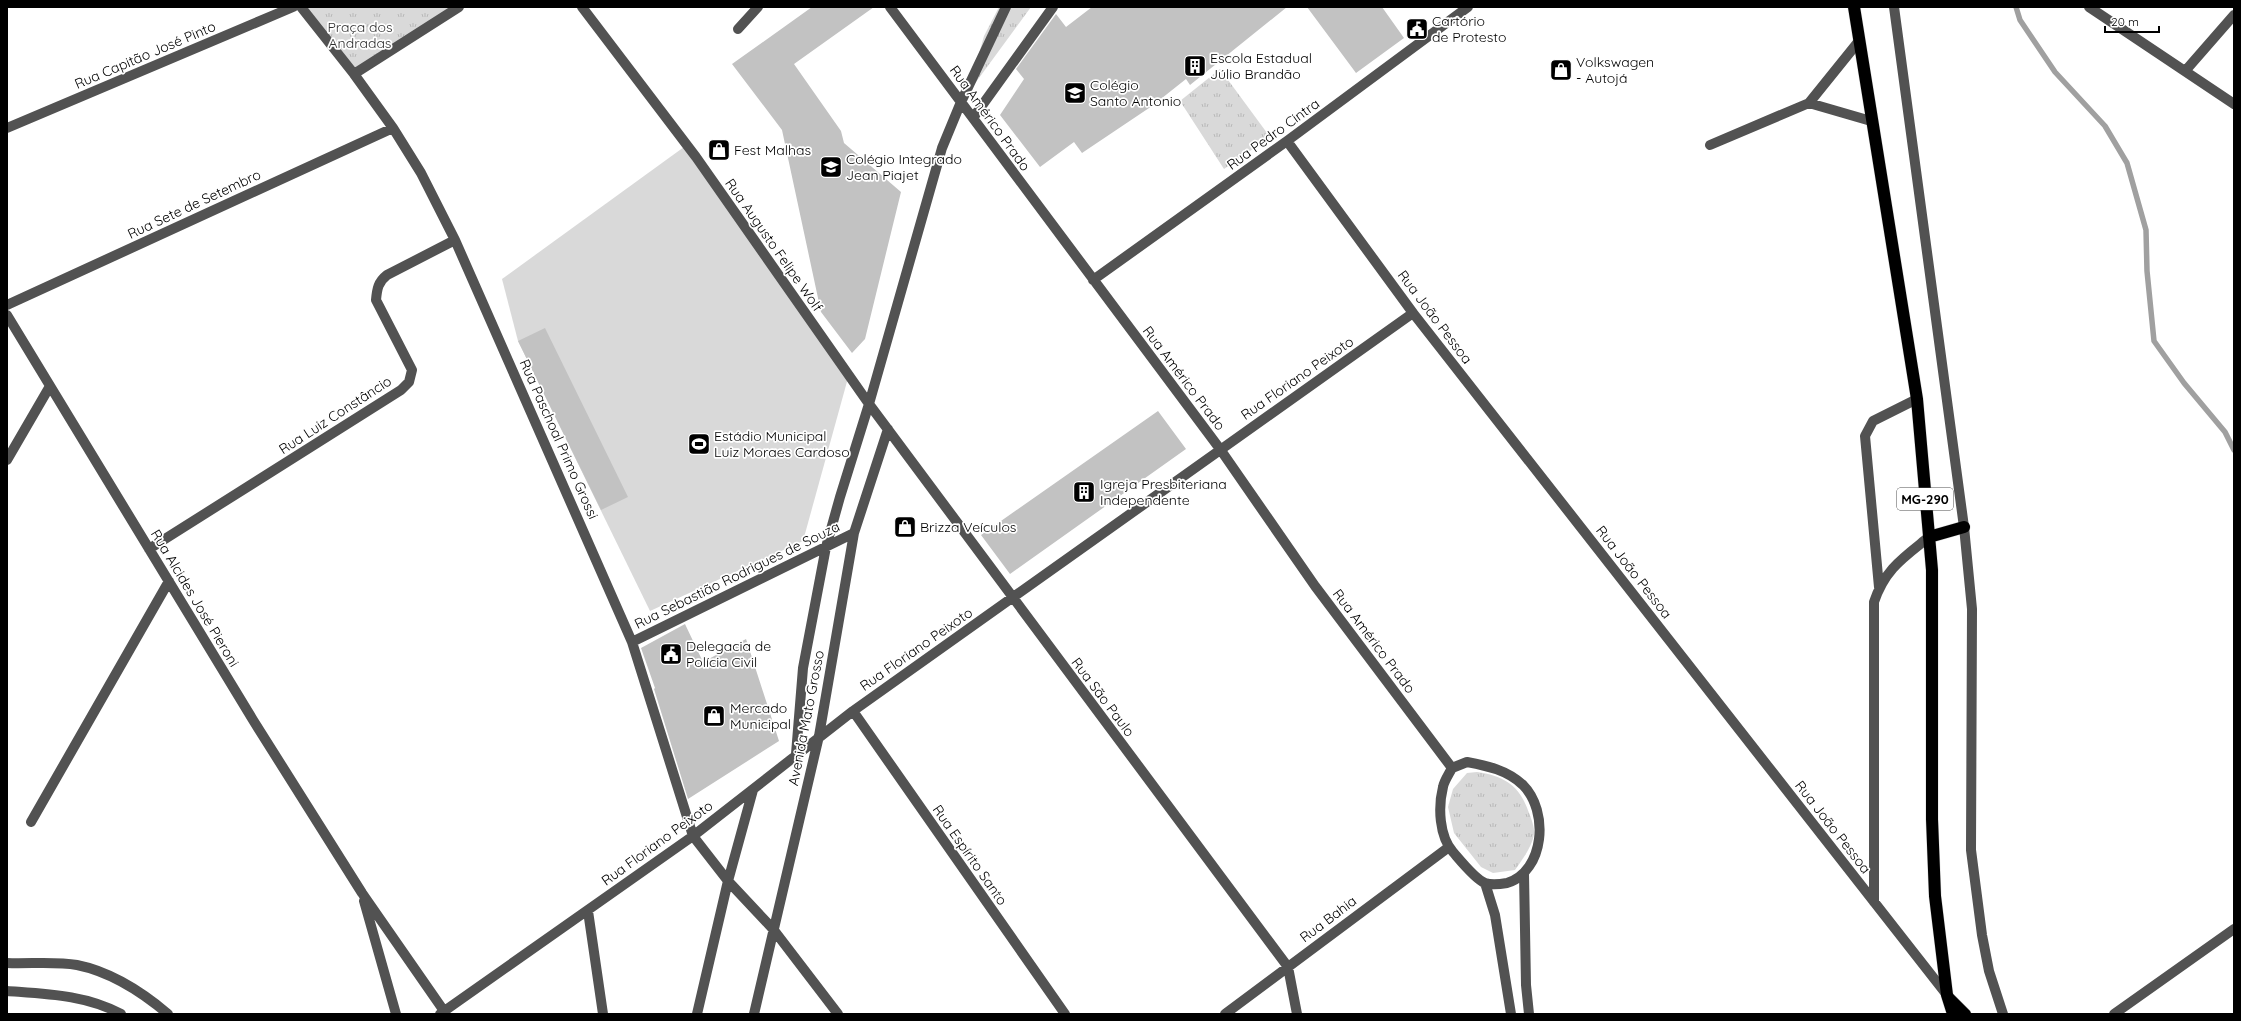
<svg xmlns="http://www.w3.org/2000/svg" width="2241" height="1021" font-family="Quicksand,sans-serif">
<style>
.park{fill:url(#park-tufts)}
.pitch{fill:#d9d9d9}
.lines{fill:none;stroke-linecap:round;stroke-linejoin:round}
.stream{stroke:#a0a0a0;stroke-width:5.5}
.building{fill:#c2c2c2}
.major-casing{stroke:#dbdbdb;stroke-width:11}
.highway-casing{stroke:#dbdbdb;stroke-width:13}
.minor{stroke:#525252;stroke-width:10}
.major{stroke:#000;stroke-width:10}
.highway{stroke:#000;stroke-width:12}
.labels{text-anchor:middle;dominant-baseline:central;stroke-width:3.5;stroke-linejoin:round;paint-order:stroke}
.shield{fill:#fff;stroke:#4c4c4c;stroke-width:1}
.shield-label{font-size:13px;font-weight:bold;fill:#000}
.poi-label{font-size:14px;fill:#000;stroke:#fff;text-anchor:start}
.park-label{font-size:14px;fill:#303030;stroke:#fff}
.street-label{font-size:14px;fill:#000;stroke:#fff}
</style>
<defs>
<pattern id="park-tufts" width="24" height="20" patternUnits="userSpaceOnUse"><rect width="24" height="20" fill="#d9d9d9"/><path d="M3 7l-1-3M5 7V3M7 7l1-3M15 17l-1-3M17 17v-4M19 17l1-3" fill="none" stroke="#b8b8b8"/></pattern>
</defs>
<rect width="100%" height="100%" fill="#fff"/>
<path class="park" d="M304,7H459L354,74Z
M999,7H1031L968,93L984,36Z
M1220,69L1270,137L1224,169L1180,101Z
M1477,772C1505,776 1520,786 1529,813C1531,818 1535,828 1534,834C1532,847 1522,860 1515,870L1493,873L1481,867L1454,833L1448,807L1453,789L1467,773Z"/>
<path class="pitch" d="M684,147L848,378L803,541L650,611L518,341L502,279Z"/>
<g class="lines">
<path class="stream" d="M2016,7L2020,20L2055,72L2105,126L2127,163L2146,230L2147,271L2154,341L2184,383L2225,432L2234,450"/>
</g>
<path class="building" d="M812,7H874L794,64L841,131L844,143L901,192L865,339L852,353L821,312L782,130L732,64Z
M1092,7H1287L1190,85L1186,79L1152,106L1082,153L1074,142L1040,167L1000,115L1024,79L1016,69L1056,14L1066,27Z
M1307,7H1382L1404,38L1356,73Z
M545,328L628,497L601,510L518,341Z
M1158,411L1186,449L1010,574L981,535Z
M685,624L703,662L746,639L779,741L688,799L654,689L655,688L641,648Z"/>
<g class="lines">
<g class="major-casing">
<path id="major" d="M1947,995L1966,1014"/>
</g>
<g class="highway-casing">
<path id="highway" d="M1854,7L1917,399L1932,570V819L1935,896L1947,995L1953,1014
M1929,537L1964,527"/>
</g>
<path class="minor" d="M301,7L354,74L393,128L421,173L455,240L632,642L693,836L728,881L773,929L838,1014
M582,7L696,157L869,404L1288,967L1297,1014
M890,7L1220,449L1315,586L1452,768
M1894,7L1964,527L1972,609L1971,850L1982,935L1989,971L2003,1014
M2089,7L2234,104
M738,29L758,7
M2186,70L2234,15
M354,74L459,7
M1809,103L1859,41
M973,118L1053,7
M7,128L293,7
M1287,141L1413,313L1947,995
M1710,145L1809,103L1871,121
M1093,280L1287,141L1468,7
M7,305L393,128
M7,315L253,720L362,893L444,1011
M7,460L50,386
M149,549L401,390L409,382L412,370L376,300C377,289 378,282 387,275L455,240
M1879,587L1865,436L1873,421L1917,399
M632,642L854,533
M853,711L1065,1014
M796,754L803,668L826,547L840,497L869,404L942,148L961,102L1006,7
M1467,762C1488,766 1507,770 1523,785C1549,811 1545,871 1507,883C1501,884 1491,885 1485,883C1475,879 1460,860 1453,852C1439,836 1438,807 1443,787C1444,781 1449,774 1452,768Z
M31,822L169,581
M1524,874L1526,985L1529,1014
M1485,883L1495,915L1511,1014
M364,901L396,1014
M1874,902V602C1885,569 1903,558 1929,537
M588,911L603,1014
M7,963C30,964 55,961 77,965C112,972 142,992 168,1014
M7,991C47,994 86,995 121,1014
M440,1014L693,836L853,711L1413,313
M697,1014L728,881L753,790
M754,1014L819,736L854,533L888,429
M1225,1014L1449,847
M2114,1014L2234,929"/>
<use href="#major" class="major"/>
<use href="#highway" class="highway"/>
</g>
<defs>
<g id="civic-square" transform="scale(1.15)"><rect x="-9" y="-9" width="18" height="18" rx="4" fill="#000" stroke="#fff"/><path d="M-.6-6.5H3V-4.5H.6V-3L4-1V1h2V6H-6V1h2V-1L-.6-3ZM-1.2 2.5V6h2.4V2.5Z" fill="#fff"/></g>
<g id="building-square" transform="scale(1.15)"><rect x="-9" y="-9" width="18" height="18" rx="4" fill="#000" stroke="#fff"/><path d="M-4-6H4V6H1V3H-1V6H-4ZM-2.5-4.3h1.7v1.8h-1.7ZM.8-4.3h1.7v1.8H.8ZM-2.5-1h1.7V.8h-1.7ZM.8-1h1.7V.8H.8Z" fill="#fff"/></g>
<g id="shop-square" transform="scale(1.15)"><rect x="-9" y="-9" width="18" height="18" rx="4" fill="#000" stroke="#fff"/><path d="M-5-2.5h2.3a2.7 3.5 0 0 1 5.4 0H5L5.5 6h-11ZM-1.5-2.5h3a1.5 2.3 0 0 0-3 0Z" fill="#fff"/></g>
<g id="school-square" transform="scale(1.15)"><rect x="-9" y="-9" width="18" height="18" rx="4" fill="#000" stroke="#fff"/><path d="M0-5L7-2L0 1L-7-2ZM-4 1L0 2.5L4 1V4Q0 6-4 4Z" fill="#fff"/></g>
<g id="stadium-square" transform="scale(1.15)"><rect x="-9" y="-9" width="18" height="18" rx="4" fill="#000" stroke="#fff"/><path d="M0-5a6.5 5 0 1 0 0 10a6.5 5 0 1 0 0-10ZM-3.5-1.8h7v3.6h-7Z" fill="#fff"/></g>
</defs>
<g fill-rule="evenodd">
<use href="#civic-square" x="1417" y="29"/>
<use href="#building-square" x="1195" y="66"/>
<use href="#shop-square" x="1561" y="70"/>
<use href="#school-square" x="1075" y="93"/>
<use href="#shop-square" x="719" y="150"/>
<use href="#school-square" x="831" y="167"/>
<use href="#stadium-square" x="699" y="444"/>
<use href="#building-square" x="1084" y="492"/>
<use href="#shop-square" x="905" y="527"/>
<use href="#civic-square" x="671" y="654"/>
<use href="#shop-square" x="714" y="716"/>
</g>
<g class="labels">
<rect class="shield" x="1897" y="488" width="56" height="22" rx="3"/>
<g class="shield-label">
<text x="1925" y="499">MG-290</text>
</g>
<g class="poi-label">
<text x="1432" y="21">Cartório<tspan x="1432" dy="16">de Protesto</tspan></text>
<text x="1210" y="58">Escola Estadual<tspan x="1210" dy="16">Júlio Brandão</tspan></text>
<text x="1576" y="62">Volkswagen<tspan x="1576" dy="16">- Autojá</tspan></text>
<text x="1090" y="85">Colégio<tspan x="1090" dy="16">Santo Antonio</tspan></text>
<text x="734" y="150">Fest Malhas</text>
<text x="846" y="159">Colégio Integrado<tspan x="846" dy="16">Jean Piajet</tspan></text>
<text x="714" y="436">Estádio Municipal<tspan x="714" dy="16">Luiz Moraes Cardoso</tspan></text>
<text x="1100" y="484">Igreja Presbiteriana<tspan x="1100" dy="16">Independente</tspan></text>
<text x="920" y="527">Brizza Veículos</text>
<text x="686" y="646">Delegacia de<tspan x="686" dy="16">Polícia Civil</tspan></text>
<text x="730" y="708">Mercado<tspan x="730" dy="16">Municipal</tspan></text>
</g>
<g class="park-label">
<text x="360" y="27">Praça dos<tspan x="360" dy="16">Andradas</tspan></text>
</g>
<g class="street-label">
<text transform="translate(145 55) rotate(-23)">Rua Capitão José Pinto</text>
<text transform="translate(990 118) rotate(54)">Rua Américo Prado</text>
<text transform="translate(1273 134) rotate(-36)">Rua Pedro Cintra</text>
<text transform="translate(194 204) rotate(-25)">Rua Sete de Setembro</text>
<text transform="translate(774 245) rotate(55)">Rua Augusto Felipe Wolf</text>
<text transform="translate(1435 317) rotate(53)">Rua João Pessoa</text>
<text transform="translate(1184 378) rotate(53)">Rua Américo Prado</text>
<text transform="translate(1297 378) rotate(-35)">Rua Floriano Peixoto</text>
<text transform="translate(335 415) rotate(-33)">Rua Luiz Constâncio</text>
<text transform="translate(559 439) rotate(66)">Rua Paschoal Primo Grossi</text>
<text transform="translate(1634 572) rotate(52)">Rua João Pessoa</text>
<text transform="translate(737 575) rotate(-26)">Rua Sebastião Rodrigues de Souza</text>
<text transform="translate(195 598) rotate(59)">Rua Alcides José Pieroni</text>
<text transform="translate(1374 641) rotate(53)">Rua Américo Prado</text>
<text transform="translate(916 649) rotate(-35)">Rua Floriano Peixoto</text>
<text transform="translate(1103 697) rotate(53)">Rua São Paulo</text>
<text transform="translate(806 718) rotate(-79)">Avenida Mato Grosso</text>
<text transform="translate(1833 827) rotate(52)">Rua João Pessoa</text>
<text transform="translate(657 843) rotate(-36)">Rua Floriano Peixoto</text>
<text transform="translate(970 855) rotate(55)">Rua Espírito Santo</text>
<text transform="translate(1328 919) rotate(-37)">Rua Bahia</text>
</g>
</g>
<rect width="2241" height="1021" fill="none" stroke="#000000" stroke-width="16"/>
<path d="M2105 26v6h54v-6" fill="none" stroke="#000000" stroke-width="2"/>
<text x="2111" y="26" font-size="12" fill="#000000" stroke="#ffffff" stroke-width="3" paint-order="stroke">20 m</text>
</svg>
